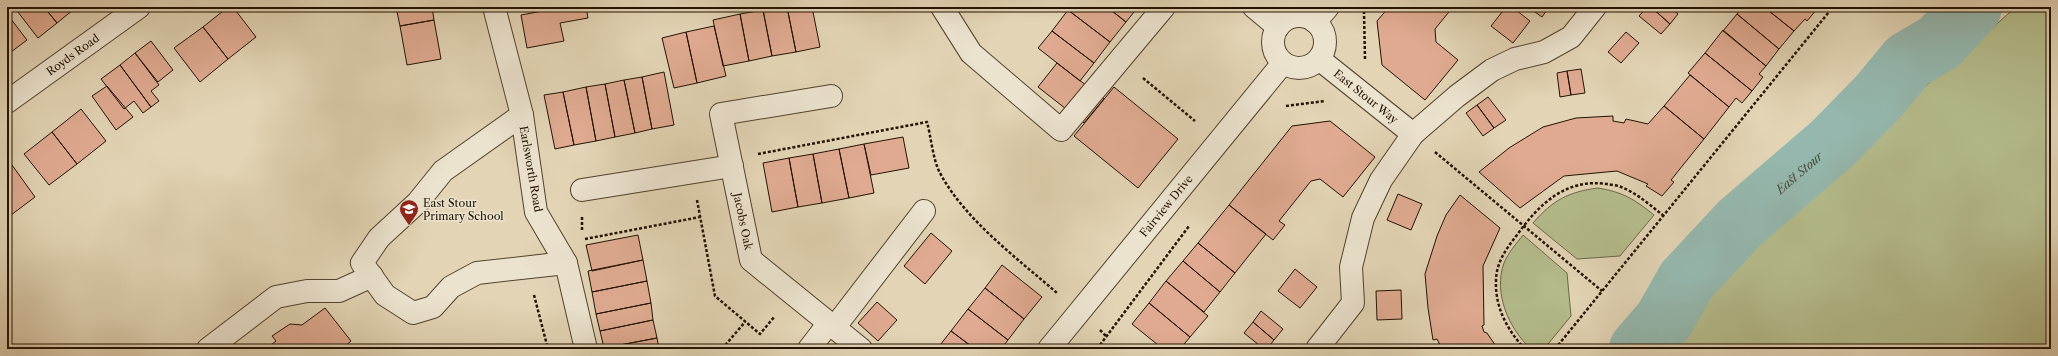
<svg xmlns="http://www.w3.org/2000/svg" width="2058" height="356" font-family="'Libre Caslon Text',serif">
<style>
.green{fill:#b5bc8c;stroke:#6c6746}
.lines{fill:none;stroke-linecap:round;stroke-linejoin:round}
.river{stroke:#95b8ae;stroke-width:60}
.building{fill:#dfaa91;stroke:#221200}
.minor-casing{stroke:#52422d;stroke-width:24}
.path{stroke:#221200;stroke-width:2.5;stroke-dasharray:3 2;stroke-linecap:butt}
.minor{stroke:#ece3cf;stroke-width:22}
.labels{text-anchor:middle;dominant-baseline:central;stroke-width:3;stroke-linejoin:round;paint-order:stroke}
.street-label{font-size:11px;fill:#221200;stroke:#ece3cf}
.poi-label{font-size:11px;fill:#221200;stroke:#ece3cf;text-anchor:start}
.water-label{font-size:12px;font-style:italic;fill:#4a4c3d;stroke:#ece3cf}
</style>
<rect width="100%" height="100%" fill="#e2d4b5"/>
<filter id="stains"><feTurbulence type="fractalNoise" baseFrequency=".005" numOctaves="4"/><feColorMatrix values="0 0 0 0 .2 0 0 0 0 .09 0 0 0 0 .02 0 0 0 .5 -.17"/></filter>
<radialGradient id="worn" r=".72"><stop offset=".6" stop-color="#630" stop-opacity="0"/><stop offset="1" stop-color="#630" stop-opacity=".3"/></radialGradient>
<path class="green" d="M2016,7H2051V349H1660L1704,292L1776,217Z
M1598,188C1623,192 1634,199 1654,215L1620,256L1577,259L1533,223C1553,200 1568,192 1598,188Z
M1523,235L1567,273L1571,316L1544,349H1531C1509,329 1493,293 1504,263C1508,253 1516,244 1523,235Z"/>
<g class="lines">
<path class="river" id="s1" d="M1639,349L1664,320L1686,281L1740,223L1832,144L1879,96L1908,61L1940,42L1972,7"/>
</g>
<path class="building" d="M14,7H44L57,23L38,38Z
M44,7H71L73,10L57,23Z
M228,7H233L256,37L228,59L203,27Z
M396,7H432L434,20L400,26Z
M564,7H586L588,18L560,23L564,41L527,48L521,15Z
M776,7H787L796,52L772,56L763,10Z
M787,7H812L820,47L796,52Z
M1070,7H1107L1126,22L1110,42L1068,10Z
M1107,7H1138L1126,22Z
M1389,7H1453L1435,29L1436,42L1458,60L1425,100L1382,65L1377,21Z
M1506,7H1512L1530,21L1513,43L1491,26Z
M1528,7H1549L1542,17Z
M1647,7H1651L1670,24L1661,34L1639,16Z
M1651,7H1670L1678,14L1670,24Z
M1742,7H1764L1794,31L1779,49L1737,14Z
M1764,7H1814L1817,9L1807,21L1805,19L1794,31Z
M763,10L772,56L749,61L740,14Z
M1068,10L1110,42L1094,63L1052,31Z
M7,14L27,40L7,55Z
M740,14L749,61L723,66L713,20Z
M1737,14L1779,49L1766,66L1723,31Z
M434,20L441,59L407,65L400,26Z
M714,26L726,76L697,83L686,32Z
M203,27L228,59L200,82L174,48Z
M1723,30L1766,66L1759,74L1763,77L1752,91L1705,53Z
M1052,31L1094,63L1080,81L1038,48Z
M686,32L697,83L674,88L662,38Z
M1626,32L1639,43L1621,63L1608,52Z
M151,41L173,70L158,82L135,53Z
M135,53L159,85L151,91L159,101L151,107L120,65Z
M1705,53L1752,91L1742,103L1736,98L1729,107L1688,73Z
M1057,63L1104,99L1084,123L1038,87Z
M120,65L151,107L143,113L134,101L124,109L101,79Z
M1581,69L1585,93L1571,95L1567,71Z
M1567,71L1571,95L1560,97L1557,73Z
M664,72L674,125L652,129L642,77Z
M1690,75L1729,107L1704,139L1664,106Z
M642,77L652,129L635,133L624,80Z
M624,80L635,133L615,137L605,84Z
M605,84L615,137L596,141L586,87Z
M107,86L133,117L116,130L92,96Z
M586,87L596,141L574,145L563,92Z
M1114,87L1178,139L1138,188L1074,136Z
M563,92L574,145L555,149L544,95Z
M1488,97L1506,120L1494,128L1477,105Z
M1477,105L1494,128L1483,136L1466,113Z
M1664,106L1704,139L1671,180L1674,182L1662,196L1646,186L1648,184L1617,171L1564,176L1520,208L1479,172L1509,148L1543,127L1576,118L1613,116V121L1624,123L1626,119L1648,124Z
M81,109L106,141L77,164L52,132Z
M1330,121L1375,157L1343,197L1320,179L1311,181L1279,221L1285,225L1273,240L1229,205L1292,126Z
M52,132L77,164L49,185L24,154Z
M903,137L909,168L871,175L864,144Z
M864,144L874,193L849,198L839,149Z
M839,149L849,198L822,203L813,154Z
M813,154L822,203L798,207L789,158Z
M789,158L798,207L772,212L763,163Z
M12,165L35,197L7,218V169Z
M1398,194L1422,204L1411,230L1387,220Z
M1460,195L1500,228L1483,266L1484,325L1482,326L1484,332L1487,333L1498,349H1442L1437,339L1433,340L1428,308L1425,274L1437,236L1446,215Z
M1229,205L1266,234L1235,273L1198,243Z
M931,233L952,251L925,284L904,266Z
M638,235L643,260L592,271L586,245Z
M1198,243L1235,273L1220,292L1183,261Z
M643,260L647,281L592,292L588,271Z
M1183,261L1220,292L1204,312L1166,281Z
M1002,265L1042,297L1024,319L985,288Z
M1295,269L1317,287L1300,308L1278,291Z
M647,281L651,303L596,314L592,292Z
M1166,281L1208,316L1190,337L1149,303Z
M985,288L1024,319L1008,340L968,309Z
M1401,290L1402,319L1377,320L1376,291Z
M877,302L897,320L878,341L858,323Z
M651,303L653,320L600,331L596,314Z
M1149,303L1190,337L1180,349H1163L1132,324Z
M325,308L351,341L342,349H266L276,341L272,336L290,324L302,325Z
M968,309L1008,340L1001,349H975L951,331Z
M1261,311L1283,329L1274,340L1253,322Z
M653,320L657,338L604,348L600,331Z
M1253,322L1274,340L1267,349H1264L1244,333Z
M951,331L975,349H937Z
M657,338L659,349H605L604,348Z
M1370,344L1376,349H1366Z"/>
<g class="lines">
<g class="minor-casing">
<g id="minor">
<path d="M494,7L522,115L536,212L566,263L586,349"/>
<path d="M942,7L971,53L1061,130L1164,7"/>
<path d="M1254,7L1278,27"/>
<circle cx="1299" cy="42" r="26"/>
<path d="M1315,22L1328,7"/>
<path id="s2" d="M1319,59L1413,134"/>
<path id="s3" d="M831,96L721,114L751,260L861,349"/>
<path id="s4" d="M7,102L139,7"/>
<path d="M522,115L443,171L418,202L379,238L362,263L385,295L413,313L433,307L451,287L477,273L566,263"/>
<path d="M582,190L732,166"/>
<path d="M834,328L924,211"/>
<path d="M208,349L276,297L307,291H339L372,276"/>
<path d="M809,349L829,323"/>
<path id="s5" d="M1049,349L1283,63"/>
<path d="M1317,349L1353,303L1351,267L1363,218L1381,180L1413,134L1457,96L1492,70L1515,59L1544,52L1571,37L1595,7"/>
</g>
</g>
<path class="path" d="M1365,59L1364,12L1369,7
M1143,78L1195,121
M1286,106L1325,101
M1435,152L1602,291
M758,154L927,122C931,137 933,160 940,173C965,220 1017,258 1057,293
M697,200L715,296L760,334L775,316
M582,230V217
M585,239L700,217
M534,295L548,349
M1100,330L1107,337
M722,349L745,322
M1097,349L1189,226
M1525,349C1507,330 1495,307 1496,281C1496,263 1506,249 1517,235C1539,204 1566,178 1607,184C1611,185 1617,185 1621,187C1637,193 1651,206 1664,216
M1555,349L1833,7"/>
<use href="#minor" class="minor"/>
</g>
<defs>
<g id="school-pin" transform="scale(1)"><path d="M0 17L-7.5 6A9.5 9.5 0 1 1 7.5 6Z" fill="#8f2418" stroke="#ece3cf"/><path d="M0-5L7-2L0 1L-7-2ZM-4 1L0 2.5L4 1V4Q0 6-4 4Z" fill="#fff"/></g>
</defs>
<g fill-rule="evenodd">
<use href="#school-pin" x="409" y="209"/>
</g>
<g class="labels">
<g class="street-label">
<text stroke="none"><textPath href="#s4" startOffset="81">Royds Road</textPath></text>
<text stroke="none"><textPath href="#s2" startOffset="60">East Stour Way</textPath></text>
<text transform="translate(531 169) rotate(80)">Earlsworth Road</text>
<text stroke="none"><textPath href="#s5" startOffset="185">Fairview Drive</textPath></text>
<text stroke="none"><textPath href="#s3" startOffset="221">Jacobs Oak</textPath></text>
</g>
<g class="poi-label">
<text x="423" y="203">East Stour<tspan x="423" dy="13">Primary School</tspan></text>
</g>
<g class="water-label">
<text stroke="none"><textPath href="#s1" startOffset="240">East Stour</textPath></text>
</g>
</g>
<rect width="2058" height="356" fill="none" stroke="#e2d4b5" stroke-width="24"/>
<rect x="8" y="8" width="2042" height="340" fill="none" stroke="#221200" stroke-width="2"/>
<rect x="12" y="12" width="2034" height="332" fill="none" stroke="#221200"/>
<rect width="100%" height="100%" filter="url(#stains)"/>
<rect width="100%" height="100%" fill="url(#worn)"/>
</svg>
